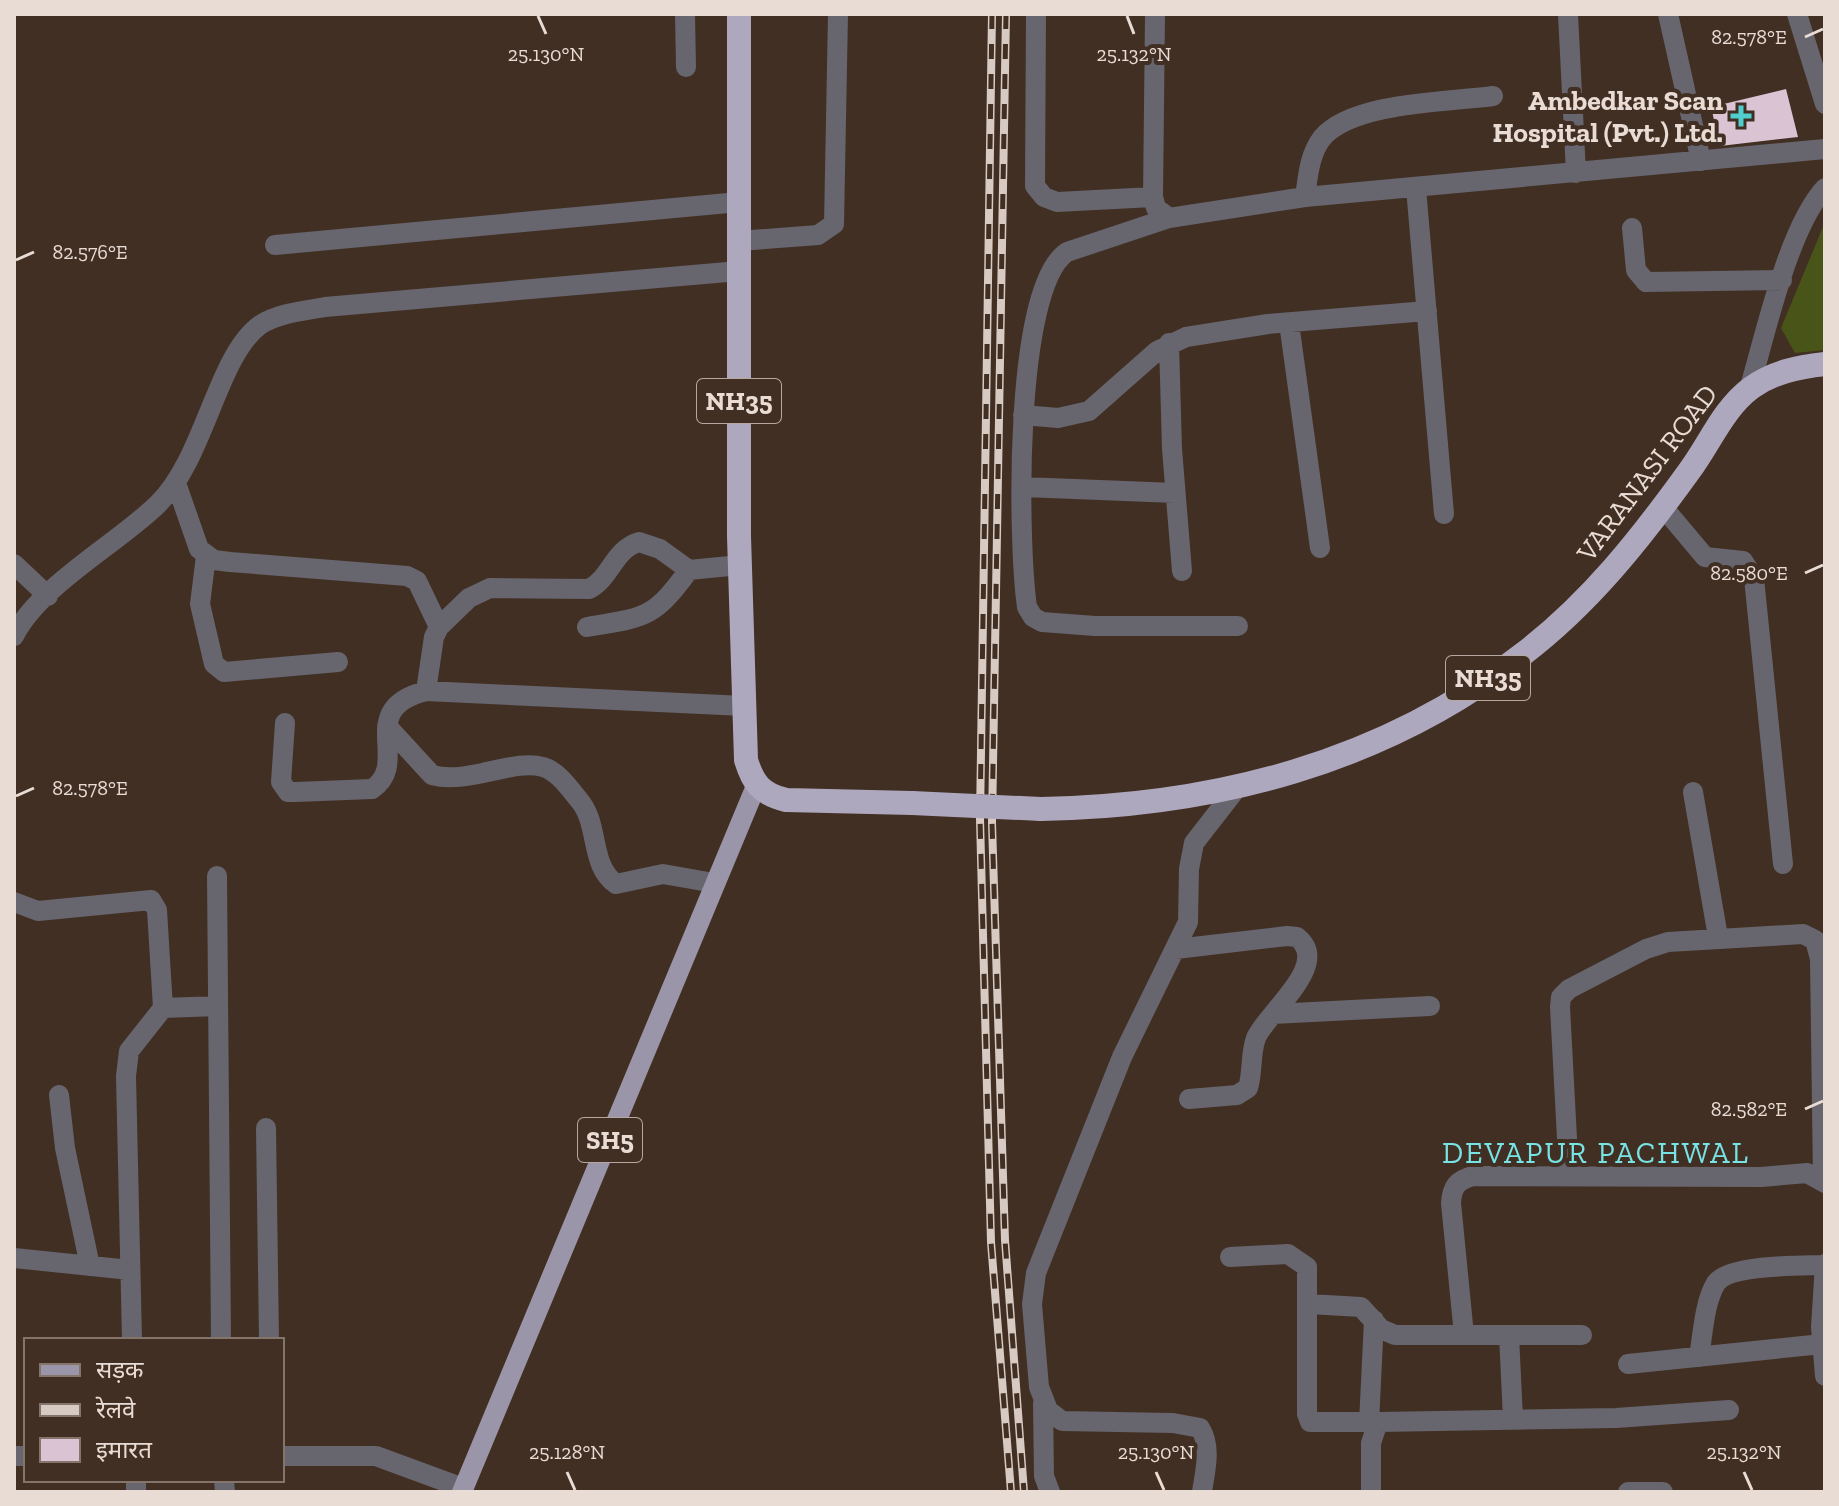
<svg xmlns="http://www.w3.org/2000/svg" width="1839" height="1506" font-family="'Zilla Slab','Noto Sans Devanagari',serif">
<style>
.green{fill:#485418}
.building{fill:#dac4d4}
.lines{fill:none;stroke-linecap:round;stroke-linejoin:round}
.minor{stroke:#67656e;stroke-width:20}
.major{stroke:#9a95a8;stroke-width:20}
.highway{stroke:#aea8bf;stroke-width:24}
.rail-casing{stroke:#d7cac2;stroke-width:8}
.rail{stroke:#412f23;stroke-width:5;stroke-dasharray:15;stroke-linecap:butt}
.highway-bridge{stroke:#aea8bf;stroke-width:24}
.ticks{fill:none;stroke:#e8dcd5;stroke-width:3}
.poi-dot{fill:#52cdce;stroke:#412f23;stroke-width:3}
.labels{text-anchor:middle;dominant-baseline:central;stroke-width:8;stroke-linejoin:round;paint-order:stroke}
.shield{fill:#412f23;stroke:#b6a8a0;stroke-width:2}
.shield-label{font-size:26px;font-weight:bold;fill:#e8dcd5}
.poi-label{font-size:28px;font-weight:bold;fill:#e8dcd5;stroke:#412f23;text-anchor:end}
.street-label{font-size:28px;fill:#e8dcd5;stroke:#412f23}
.neighbourhood-label{font-size:30px;letter-spacing:2px;fill:#77e3e4;stroke:#412f23}
.ticks-label{font-size:20px;text-anchor:middle;fill:#e8dcd5;stroke:#412f23;stroke-width:8;stroke-linejoin:round;paint-order:stroke}
</style>
<rect width="100%" height="100%" fill="#412f23"/>
<path class="green" d="M1825,222V350L1795,353L1781,328Z"/>
<path class="building" d="M1786,89L1798,137L1720,146L1711,107Z"/>
<g class="lines">
<path class="minor" d="M685,14L686,67
M1036,14L1035,186L1044,197L1057,202L1153,197
M1155,14L1153,197L1156,208L1169,218L1305,197L1825,149
M1568,14L1576,173
M1668,14L1701,161
M1797,14L1825,104
M1416,188L1444,514
M1305,197C1308,177 1309,155 1322,138C1352,102 1448,102 1493,96
M1169,218L1067,252C1013,288 1018,544 1027,607L1033,617L1042,622L1095,626H1238
M1632,228L1636,270L1646,282L1782,280
M739,241L818,235L834,224L838,14
M275,245L739,202
M1289,323L1320,548
M1169,343L1172,449L1182,571
M1749,390C1765,336 1788,228 1825,188
M1023,415L1058,418L1089,411L1157,351L1186,337L1268,324L1427,311
M176,483L199,549L214,560L230,562L407,576L417,581L439,627
M1024,487L1175,493
M1663,507L1705,557L1743,561L1754,578L1783,864
M206,556L200,604L214,664L224,672L338,662
M14,564L48,596
M587,627C646,617 653,619 689,570
M14,636C39,586 117,544 158,504C205,458 217,356 260,325C278,313 304,311 325,307L739,271
M426,691L434,637L439,627L469,598L490,588L589,589C611,578 613,550 639,542L660,549L689,570L740,565
M285,723L281,782L288,792H295L372,789C412,763 354,709 426,691L744,706
M387,726L432,775C468,785 514,758 543,767C558,771 570,789 579,800C600,824 589,865 616,884L663,874L714,883
M1693,792L1718,937
M217,876L221,1340
M14,902L38,911L151,900L157,910L163,1008
M1176,949L1287,936L1297,937C1332,965 1267,1012 1256,1038C1250,1054 1253,1072 1248,1088L1237,1095L1189,1099
M1273,1014L1430,1006
M59,1095L65,1148L90,1266
M266,1128L269,1340
M1569,1176L1560,1007L1561,997L1569,989L1646,949L1668,942L1803,934L1815,940L1820,959L1823,1180
M1230,1257L1288,1254L1307,1267V1414L1310,1422H1378
M14,1258L130,1270
M1825,1264L1821,1327L1825,1376
M1309,1304L1361,1307L1381,1329L1395,1335H1582
M1464,1335L1451,1203C1452,1187 1457,1180 1473,1176L1761,1177L1807,1173L1825,1183
M1509,1335L1513,1419
M132,1340L126,1076L129,1051L163,1008L218,1006
M1699,1357C1703,1334 1704,1303 1716,1283C1729,1264 1801,1266 1825,1265
M1628,1364L1822,1344
M1043,1403L1044,1476L1050,1492
M1369,1423L1374,1320
M14,1456H26
M282,1456H376L463,1488
M136,1480V1492
M224,1480L225,1492
M1202,1492C1205,1471 1212,1447 1200,1428L1173,1423L1062,1421L1048,1410L1039,1387L1032,1304L1036,1273L1122,1057L1188,922L1189,869L1194,843L1236,789
M1371,1492V1443L1378,1422L1616,1418L1729,1410
M1628,1492H1663"/>
<path class="major" d="M462,1492L756,786"/>
<path class="highway" d="M739,14V536L746,760C753,783 761,794 786,800L912,803
M1041,809C1214,806 1384,763 1523,654C1590,603 1641,538 1690,470C1710,443 1723,409 1751,388C1773,372 1798,367 1825,364"/>
<g class="rail-casing">
<path id="rail" d="M992,14L980,819L991,1242L1011,1492
M1006,14L992,823L1005,1240L1024,1492"/>
</g>
<use href="#rail" class="rail"/>
<path class="highway-bridge" d="M912,803L1041,809"/>
</g>
<path class="ticks" d="M538,16L546,34M1127,16L1134,34M1805,37L1823,29M16,260L34,252M1805,573L1823,565M16,796L34,788M1805,1109L1823,1101M567,1472L575,1490M1156,1472L1164,1490M1744,1472L1752,1490"/>
<path class="poi-dot" d="M1737 104h8v8h8v8h-8v8h-8v-8h-8v-8h8z"/>
<g class="labels">
<g class="shield">
<rect x="697" y="379" width="84" height="44" rx="6"/>
<rect x="1446" y="656" width="84" height="44" rx="6"/>
<rect x="578" y="1118" width="64" height="44" rx="6"/>
</g>
<g class="shield-label">
<text x="739" y="401">NH35</text>
<text x="1488" y="678">NH35</text>
<text x="610" y="1140">SH5</text>
</g>
<g class="poi-label">
<text x="1723" y="100">Ambedkar Scan<tspan x="1723" dy="32">Hospital (Pvt.) Ltd.</tspan></text>
</g>
<g class="street-label">
<text transform="translate(1647 473) rotate(-53)">VARANASI ROAD</text>
</g>
<g class="neighbourhood-label">
<text x="1596" y="1153">DEVAPUR PACHWAL</text>
</g>
</g>
<g class="ticks-label">
<text x="1749" y="44">82.578°E</text>
<text x="546" y="61">25.130°N</text>
<text x="1134" y="61">25.132°N</text>
<text x="90" y="259">82.576°E</text>
<text x="1749" y="580">82.580°E</text>
<text x="90" y="795">82.578°E</text>
<text x="1749" y="1116">82.582°E</text>
<text x="567" y="1459">25.128°N</text>
<text x="1156" y="1459">25.130°N</text>
<text x="1744" y="1459">25.132°N</text>
</g>
<rect width="1839" height="1506" fill="none" stroke="#e8dcd5" stroke-width="32"/>
<rect x="24" y="1338" width="260" height="144" fill="#412f23" stroke="#84746a" stroke-width="2"/>
<rect x="40" y="1364" width="40" height="12" fill="#9a95a8" stroke="#84746a" stroke-width="2"/>
<text x="96" y="1378" font-size="24" fill="#e8dcd5">सड़क</text>
<rect x="40" y="1404" width="40" height="12" fill="#d7cac2" stroke="#84746a" stroke-width="2"/>
<text x="96" y="1418" font-size="24" fill="#e8dcd5">रेलवे</text>
<rect x="40" y="1438" width="40" height="24" fill="#dac4d4" stroke="#84746a" stroke-width="2"/>
<text x="96" y="1458" font-size="24" fill="#e8dcd5">इमारत</text>
</svg>
